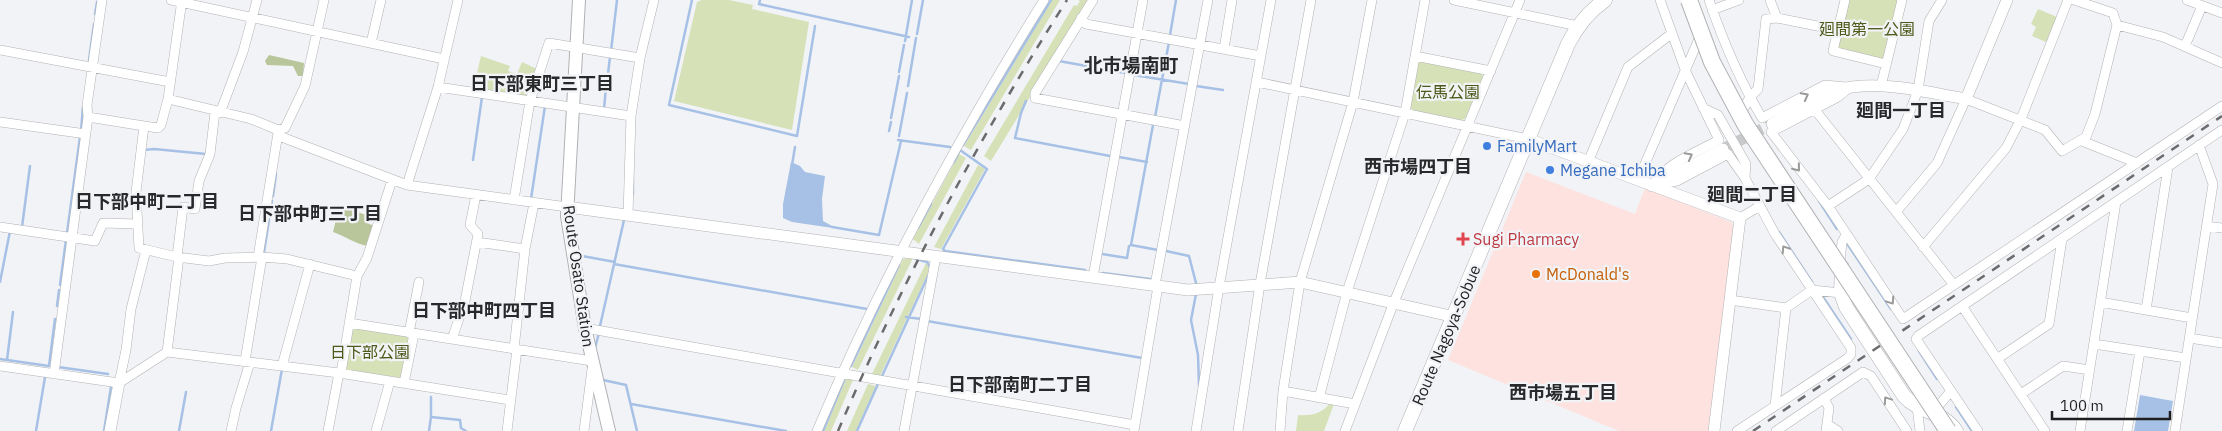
<svg xmlns="http://www.w3.org/2000/svg" width="2222" height="431" font-family="'IBM Plex Sans','Noto Sans JP',sans-serif">
<style>
.commercial{fill:#fde2df}
.green{fill:#d6e1b8}
.forest{fill:#b9c59a}
.water{fill:#a7c1e6}
.lines{fill:none;stroke-linecap:round;stroke-linejoin:round}
.stream{stroke:#a7c1e6;stroke-width:2.5}
.tertiary-tunnel{stroke:#c8c9cb;stroke-width:11;stroke-dasharray:11 5.5;stroke-linecap:butt}
.minor-casing{stroke:#b1b2b4;stroke-width:10}
.tertiary-casing{stroke:#b1b2b4;stroke-width:12}
.secondary-casing{stroke:#b1b2b4;stroke-width:14}
.primary-casing{stroke:#b1b2b4;stroke-width:15}
.trunk-casing{stroke:#b1b2b4;stroke-width:15}
.minor{stroke:#fff;stroke-width:9}
.tertiary{stroke:#fff;stroke-width:11}
.secondary{stroke:#fff;stroke-width:12}
.primary{stroke:#fff;stroke-width:14}
.trunk{stroke:#fff;stroke-width:14}
.rail{stroke:#6b6b6d;stroke-width:2.5;stroke-dasharray:9 9;stroke-linecap:butt}
.motorway-bridge-casing{stroke:#b1b2b4;stroke-width:18;stroke-linecap:butt}
.motorway-bridge{stroke:#fff;stroke-width:16}
.oneway{stroke:#9a9a9b}
.shop-dot{fill:#3f7fe0;stroke:#f2f3f6;stroke-width:2}
.health-dot{fill:#e0444e;stroke:#f2f3f6;stroke-width:2}
.food-dot{fill:#e8710a;stroke:#f2f3f6;stroke-width:2}
.labels{text-anchor:middle;dominant-baseline:central;stroke-width:4.5;stroke-linejoin:round;paint-order:stroke}
.park-label{font-size:16px;fill:#4c5918;stroke:#f2f3f6}
.shop-label{font-size:16px;fill:#366cbe;stroke:#f2f3f6;text-anchor:start}
.health-label{font-size:16px;fill:#be3a42;stroke:#f2f3f6;text-anchor:start}
.food-label{font-size:16px;fill:#c56008;stroke:#f2f3f6;text-anchor:start}
.street-label{font-size:16px;fill:#1f1f20;stroke:#f2f3f6}
.neighbourhood-label{font-size:18px;font-weight:bold;fill:#28292b;stroke:#f2f3f6}
.quarter-label{font-size:19px;font-weight:bold;fill:#28292b;stroke:#f2f3f6}
</style>
<rect width="100%" height="100%" fill="#f2f3f6"/>
<path class="commercial" d="M1526,172L1635,214L1645,188L1731,222L1734,226L1709,431H1619L1448,360Z"/>
<path class="green" d="M702,0H729L753,5L752,9L809,22L792,130L674,101L697,2Z
M1052,0H1060L971,150L964,146Z
M1078,0H1089L991,161L984,156L1074,5L1077,6L1080,1Z
M1849,0H1899L1885,57L1883,59L1840,49L1838,46Z
M2038,9L2057,17L2046,42L2032,36L2036,27L2031,24Z
M481,56L510,66L508,71L517,74L522,62L537,69L526,98L473,90Z
M1421,61L1482,73L1483,77L1466,118L1462,120L1412,110L1410,107L1418,63Z
M959,154L966,158L919,244L913,239Z
M978,165L985,169L941,249L934,247Z
M913,258L858,370L852,367L903,259Z
M926,263L930,269L880,376L872,374Z
M352,328L408,336L410,339L403,378L344,370Z
M846,378L853,380L831,431H824Z
M868,384L876,386L856,431H847Z
M1329,404H1334L1324,431H1296L1298,415C1310,416 1322,414 1329,404Z"/>
<path class="forest" d="M269,55L304,63L303,76H298L293,66L267,65L265,61Z
M346,208L366,215L365,222L374,226L368,246C358,245 345,236 333,232L338,211Z"/>
<path class="water" d="M791,162L800,166L805,172L825,176L822,199L823,221L834,227L833,228L792,222L783,218V204Z
M2140,395L2173,401L2168,431H2134Z"/>
<g class="lines">
<path class="stream" d="M692,0L669,105L797,136L815,26
M760,0L759,4L909,37
M95,14L97,2
M917,34L923,0
M1170,35L1176,0
M905,41L912,0
M611,51L617,0
M89,60L94,24
M1059,61L1125,73
M899,72L904,45
M1134,75L1189,84
M607,82L610,57
M908,86L916,38
M1196,86L1223,90
M1026,101L1021,113L1015,138L1110,156
M604,109L606,87
M1155,117L1169,42
M891,118L899,76
M1153,125L1131,245L1158,250
M81,131L83,106
M889,131L891,122
M899,136L907,93
M898,140L950,147
M963,145L1051,0
M144,150L154,149L206,154
M1119,157L1147,162
M473,160L482,97
M954,162L960,150L987,169L943,249L945,251L1085,270
M792,165L795,147
M633,194V179
M273,196L276,174
M531,199L545,106
M1819,201L1837,229
M22,227L30,166
M832,227L879,235L901,141
M918,228L931,204
M1779,232L1812,282
M67,233L80,137
M1848,245L1891,309
M1166,251L1189,256L1196,283
M265,254L264,252L272,201
M1102,254L1127,258L1129,246L1131,245
M577,255L615,262
M916,259L927,262L931,269
M614,264L867,309
M1103,273L1150,279
M0,282L10,231
M60,285L66,240
M1196,294L1191,320L1198,355L1199,386
M1823,297L1851,339
M57,306L59,290
M906,317L921,319
M927,321L1142,358
M600,326L624,220
M595,348L599,333
M1919,351L1937,379
M0,359L49,366L55,319
M7,360L13,312
M851,366L899,265
M58,367L108,374
M882,376L928,276
M603,380L626,385L637,431
M431,397V417L460,420L461,428L466,431
M631,404L786,431
M1956,407L1972,431
M36,431L45,377
M104,431L111,387
M179,431L186,392
M271,431L282,369
M429,431L431,417
M823,431L845,378
M857,431L878,384"/>
<path class="tertiary-tunnel" d="M1723,149L1772,124"/>
<g class="minor-casing">
<path id="minor" d="M171,0L444,59
M182,0L168,99L161,125L158,128L144,126L136,192L139,248L177,257L209,261L225,258L262,257L287,259L357,276
M1093,0L1035,93V98L1185,126
M1454,0L1578,26
M1709,0C1723,41 1740,81 1762,118L1825,85L1846,87
M1770,0L1777,18
M1845,0L1833,51L1886,64
M2187,0L2222,13
M1712,10L1739,0
M1081,18L1086,24L1261,56
M2117,25L2163,37L2222,63
M371,43L381,0
M2185,46L2202,6
M1224,49L1232,0
M0,50L170,82
M1415,56L1491,71
M1257,82L1528,139
M1881,86L1902,0
M438,87L631,116
M1849,88L1838,97L1771,132L1828,206L1903,319L2222,106
M168,99L251,119L278,130L285,128L305,86L324,0
M1703,108L1718,115L1746,164L1745,177
M1744,108L1750,97L1758,89L1766,19L1777,18L1837,30
M1815,110L1954,285
M220,113L243,52L257,0
M88,117L144,126
M0,122L86,134
M279,136L407,185L567,207
M2082,141L2137,163
M1588,162L1628,67L1671,34
M1638,180L1701,34
M1660,184L1677,181L1728,154L1745,178L1775,234L1851,348V354L1848,358L1737,431
M407,185L438,87L458,0
M1652,185C1668,162 1695,153 1719,140L1686,72L1660,0
M514,200L530,101L549,43L640,58
M1828,206L1869,179L1903,129L1918,90L1929,21L1942,0
M1896,212L1937,163L1966,99L2045,130L2062,151L2086,137L2095,114L2117,25L2113,13L2074,0
M628,215L631,116L640,58L654,0
M1740,218L1760,206
M2207,226L2222,228
M0,227L95,241L103,223L137,224
M477,242L525,249
M1923,247L2006,148L2021,119L2068,0
M177,257L183,207L195,209L199,181L210,154L215,112
M258,257L278,133
M1840,261L1842,242L1846,235
M1093,277L1143,0
M1155,285L1208,0
M1730,300L1786,308L1812,290L1841,293
M2100,302L2192,318
M1962,306L2045,431
M2146,310L2168,167
M349,323L592,361
M585,328L1135,425
M409,333L419,282
M2189,338L2222,343
M452,339L465,301L478,234L470,225L476,195
M2094,344L2186,358
M514,349L525,249L534,203
M167,352L179,257
M1997,359L2049,324L2062,239
M245,361L262,257
M0,366L119,383L167,352L339,373L510,400
M282,366L310,264
M341,373L357,276L367,258L392,180
M54,374L88,117L87,105L102,0
M119,383L126,350L131,309L146,250
M404,383L414,334
M1283,391L1355,404
M2021,394L2063,366L2090,370
M1319,398L1347,292L1405,113L1425,0
M1824,398L1829,408L1826,431
M1775,406L1786,308
M1917,407L1920,431
M1933,412L1951,391
M1827,424L1838,431
M231,431L236,408L250,362
M328,431L339,373
M376,431L390,381
M507,431L517,349
M584,431L592,369
M817,431C880,281 958,138 1044,0
M904,431L936,256
M1134,431L1158,286
M1196,431L1219,287L1271,0
M1238,431L1260,284L1311,0
M1280,431L1283,391L1300,282L1353,102L1372,0
M1345,431L1394,302L1520,0
M1776,431L1863,372L1871,376L1907,431
M1978,431L1916,339L1918,336L2222,130
M2080,431L2116,202
M2127,431L2140,351
M2175,431L2213,184L2199,145"/>
</g>
<g class="tertiary-casing">
<path id="tertiary" d="M1772,124C1795,112 1827,90 1852,87C1890,82 1930,93 1966,99L2007,0
M1528,139L1740,218L1714,431
M1652,186L1723,149
M567,207L1188,290L1300,282L1455,317
M110,431L119,383"/>
</g>
<g class="secondary-casing">
<path id="secondary" d="M579,0L567,216L585,328L609,431"/>
</g>
<g class="primary-casing">
<path id="primary" d="M1405,431L1568,44C1577,26 1588,12 1605,0"/>
</g>
<g class="trunk-casing">
<path id="trunk" d="M1842,267L1841,293L1846,307L1904,396C1919,413 1943,411 1956,431"/>
</g>
<use href="#minor" class="minor"/>
<use href="#tertiary" class="tertiary"/>
<use href="#secondary" class="secondary"/>
<use href="#primary" class="primary"/>
<use href="#trunk" class="trunk"/>
<path class="rail" d="M838,431C902,281 979,138 1067,0
M1753,431L2222,116"/>
<g class="motorway-bridge-casing">
<path id="motorway-bridge" d="M1689,0L1712,62L1745,124L1948,431"/>
</g>
<use href="#motorway-bridge" class="motorway-bridge"/>
</g>
<defs><path id="oneway-chevron" d="M-2-3.5L2.5 0L-2 3.5" fill="none" stroke-width="1.6" stroke-linecap="round" stroke-linejoin="round" transform="scale(1.25)"/></defs>
<g class="oneway">
<use href="#oneway-chevron" transform="translate(1805 96) rotate(-28)"/>
<use href="#oneway-chevron" transform="translate(1689 156) rotate(-28)"/>
<use href="#oneway-chevron" transform="translate(1797 168) rotate(51)"/>
<use href="#oneway-chevron" transform="translate(1785 249) rotate(-123)"/>
<use href="#oneway-chevron" transform="translate(1891 301) rotate(56)"/>
<use href="#oneway-chevron" transform="translate(1887 400) rotate(-124)"/>
</g>
<g class="shop-dot">
<circle cx="1487" cy="146" r="5"/>
<circle cx="1550" cy="170" r="5"/>
</g>
<path class="health-dot" d="M1460.5 231.5h5v5h5v5h-5v5h-5v-5h-5v-5h5z"/>
<circle class="food-dot" cx="1536" cy="274" r="5"/>
<g class="labels">
<g class="park-label">
<text x="1867" y="29">廻間第一公園</text>
<text x="1448" y="92">伝馬公園</text>
<text x="370" y="352">日下部公園</text>
</g>
<g class="shop-label">
<text x="1497" y="146">FamilyMart</text>
<text x="1560" y="170">Megane Ichiba</text>
</g>
<g class="health-label">
<text x="1473" y="239">Sugi Pharmacy</text>
</g>
<g class="food-label">
<text x="1546" y="274">McDonald's</text>
</g>
<g class="street-label">
<text transform="translate(579 276) rotate(82)">Route Osato Station</text>
<text transform="translate(1446 335) rotate(-67)">Route Nagoya-Sobue</text>
</g>
<g class="neighbourhood-label">
<text x="542" y="83">日下部東町三丁目</text>
<text x="1901" y="110">廻間一丁目</text>
<text x="1418" y="166">西市場四丁目</text>
<text x="1752" y="194">廻間二丁目</text>
<text x="147" y="201">日下部中町二丁目</text>
<text x="310" y="213">日下部中町三丁目</text>
<text x="484" y="310">日下部中町四丁目</text>
<text x="1020" y="384">日下部南町二丁目</text>
<text x="1563" y="392">西市場五丁目</text>
</g>
<g class="quarter-label">
<text x="1131" y="65">北市場南町</text>
</g>
</g>
<path d="M2052 411v8h118v-8" fill="none" stroke="#1f1f20" stroke-width="2.5"/>
<text x="2060" y="411" font-size="15" fill="#1f1f20" stroke="#f2f3f6" stroke-width="4" paint-order="stroke">100 m</text>
</svg>
